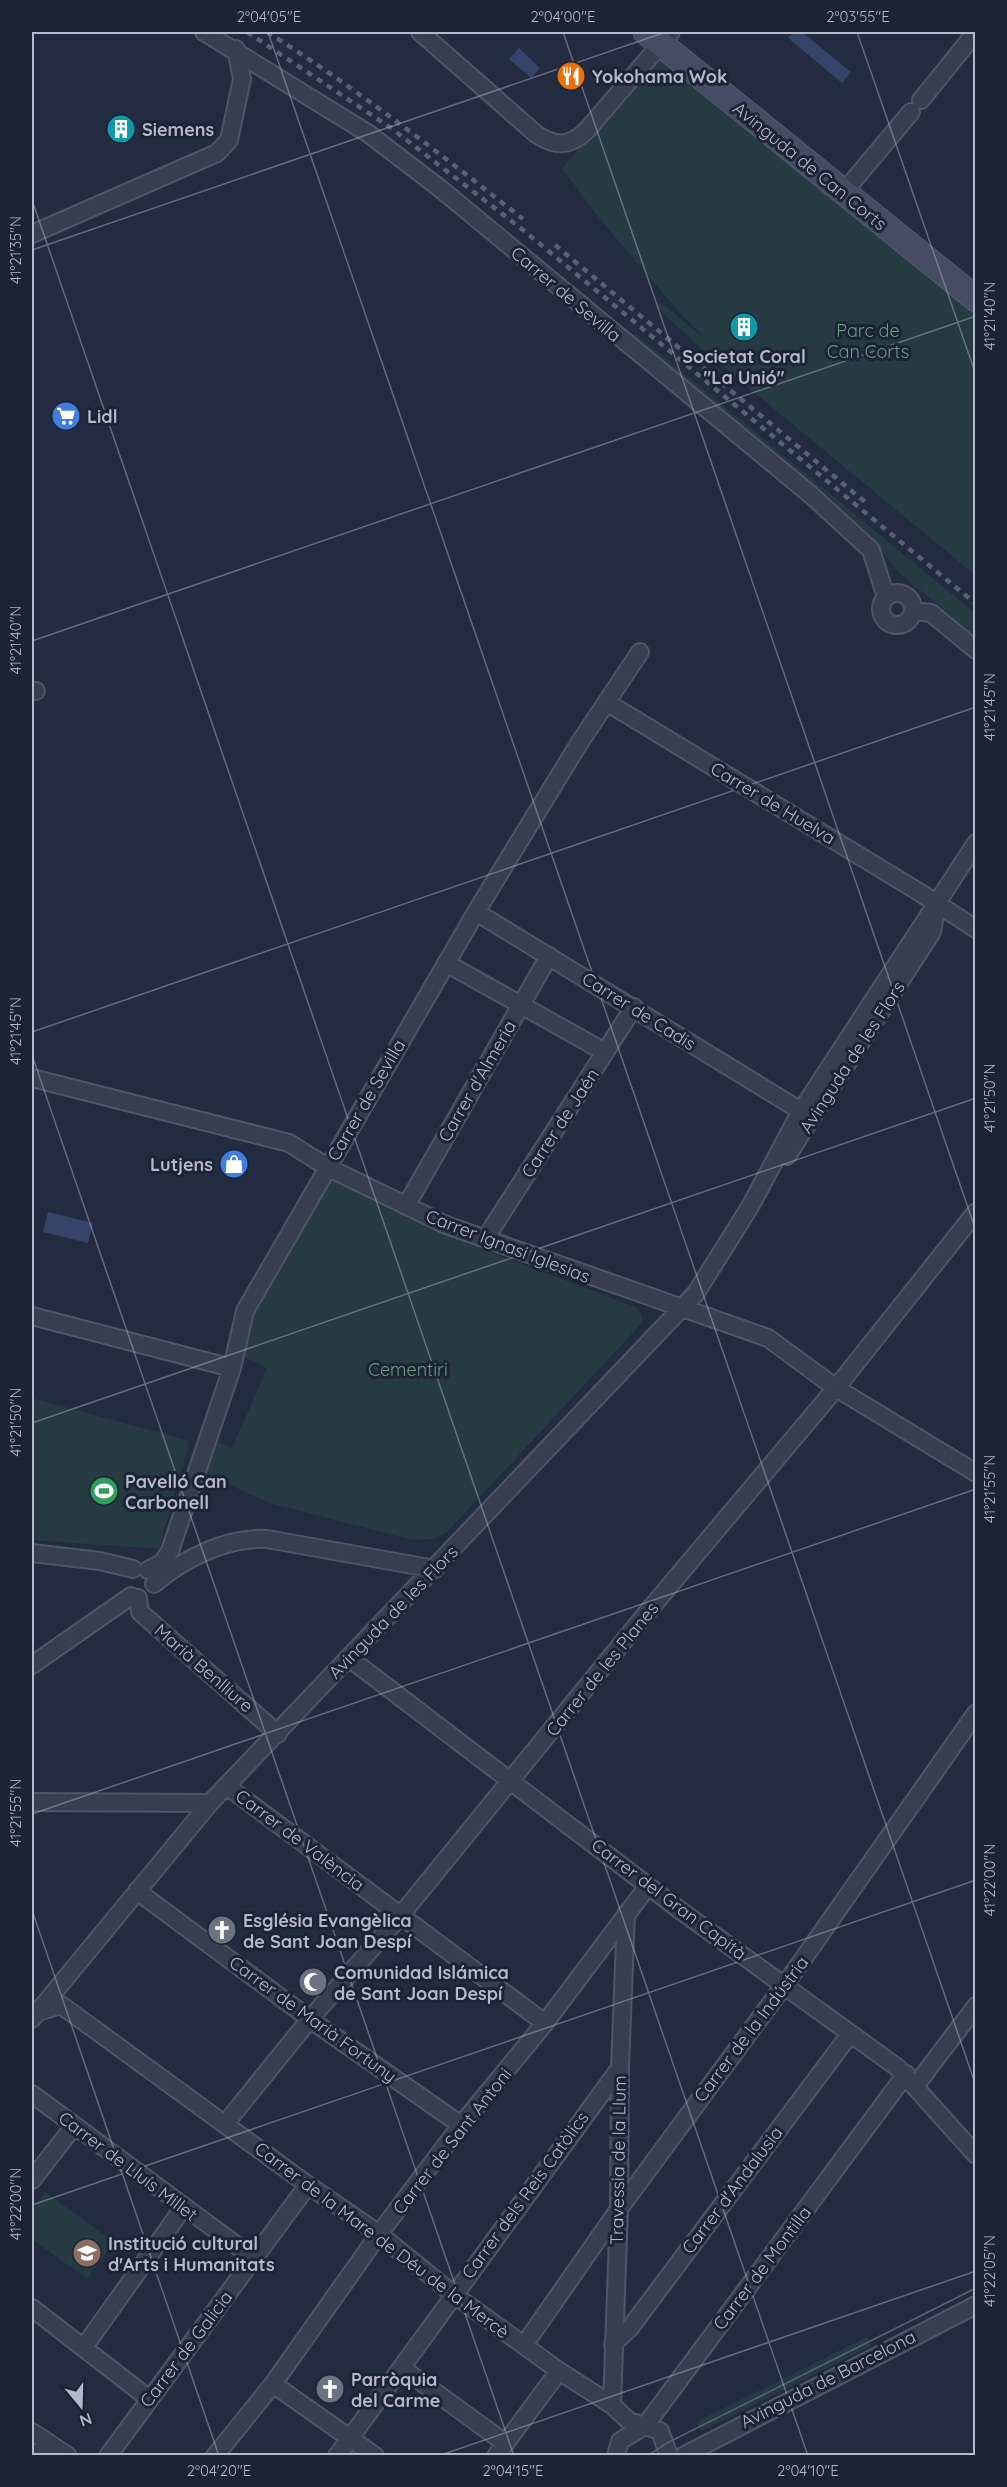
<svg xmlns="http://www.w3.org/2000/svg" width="1007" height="2487" font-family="Quicksand,sans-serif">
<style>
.green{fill:#253a41}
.water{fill:#354468}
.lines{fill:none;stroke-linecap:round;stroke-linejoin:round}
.street-casing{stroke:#4f5668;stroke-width:20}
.secondary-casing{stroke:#4f5668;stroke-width:27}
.street{stroke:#373e50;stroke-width:16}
.secondary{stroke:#454c63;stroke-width:24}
.tram{stroke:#596177;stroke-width:1.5}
.rail{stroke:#596177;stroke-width:4.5;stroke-dasharray:6 6;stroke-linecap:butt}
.ticks{fill:none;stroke:#b4b9cb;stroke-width:1.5;stroke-opacity:0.45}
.labels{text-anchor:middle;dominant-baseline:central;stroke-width:6;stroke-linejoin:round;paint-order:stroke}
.poi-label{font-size:18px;font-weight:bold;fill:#b4b9cb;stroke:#1c2335;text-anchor:start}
.street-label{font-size:18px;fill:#b4b9cb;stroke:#1c2335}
.park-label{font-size:18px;fill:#699d7c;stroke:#1c2335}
.neatline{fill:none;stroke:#b4b9cb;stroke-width:2}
.ticks-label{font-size:15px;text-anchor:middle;fill:#b4b9cb}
</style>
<rect width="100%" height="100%" fill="#232b40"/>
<path class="green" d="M664,56L975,289V575L710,356L656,307L660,302L708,341L679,312L599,218L562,168Z
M636,334L975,613V636L897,571L876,544L629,339Z
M330,1179L436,1231L638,1308L642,1315V1323L447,1532L435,1539L412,1540L270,1503L199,1471L215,1441L232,1448L267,1368L240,1355L256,1301Z
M32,1398L190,1441L159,1549L32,1540Z
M45,2192L114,2242L87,2279L32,2239V2210Z
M867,2337L871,2346L701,2431L696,2422Z"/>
<path class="water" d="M794,32H802L851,72L842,83L788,38Z
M519,48L540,68L531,78L509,59Z
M48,1212L93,1223L88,1243L43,1232Z"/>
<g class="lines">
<g class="street-casing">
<path id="street" d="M204,32L369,134L442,190L811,495L871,550L886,597
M420,32L536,134C555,147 570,147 587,130L671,32
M921,100L976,32
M843,193L911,112
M32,234L217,153L229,140L242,79L236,49
M881 609a16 16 0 1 1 32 0a16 16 0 1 1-32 0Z
M914,611L931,613L976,650
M32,691H36
M608,703L919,892L976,929
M476,912L801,1111
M446,963L605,1052
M32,1078L289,1143L327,1167L446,1225L768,1338L836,1388L976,1473
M787,1156L932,932L936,910
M406,1206L549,956
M485,1239L634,1007
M32,1316L232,1368
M32,1553L100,1561L133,1569
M148,1570L162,1563L170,1551L232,1368L245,1311L476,912L580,742L640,652
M154,1584C184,1558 228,1537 267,1539L435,1569
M138,1598L140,1612L278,1734
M349,1658L677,1908L898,2068L976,2155
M32,1665L131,1596
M228,1787L545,2023
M32,1802L210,1803
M137,1891L318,2025L461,2125
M35,2013L61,2005L308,2185L379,2234L453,2294L559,2371L612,2405L629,2421L660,2431L669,2456
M32,2019L210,1803L696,1293L751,1205L801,1111L976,843
M916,2085L976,2006
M32,2094L255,2259
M225,2124L310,2019L401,1915L645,1615L836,1388L976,1212
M32,2180L74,2126
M32,2308L148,2398
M613,2344L630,2328L850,2034
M524,2345L619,2209L794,1972L976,1713
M84,2347L183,2208
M402,2368L505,2443
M273,2384L375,2456
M612,2405L619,2209L620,2068L626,1914
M32,2432L68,2456
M34,2456L49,2443
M108,2456L308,2185
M215,2456L273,2384L379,2234L461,2125L545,2023L648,1886
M337,2456L620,2068
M496,2456L559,2371
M616,2456L620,2441L645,2426L906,2074
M683,2456L976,2305"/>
</g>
<g class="secondary-casing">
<path id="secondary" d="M646,32L976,299"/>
</g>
<use href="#street" class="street"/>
<use href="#secondary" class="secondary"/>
<path class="tram" d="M647,2456L667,2443L976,2288"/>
<path class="rail" d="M247,32L391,128L523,230L976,604
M267,32C356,88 439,153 523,219
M555,245L865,502"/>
</g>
<path class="ticks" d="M268,32L976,2086M563,32L976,1231M857,32L976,375M32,200L808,2456M32,250L666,32M32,641L976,316M32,1032L976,707M32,1055L514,2456M32,1423L976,1098M32,1814L976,1489M32,1910L219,2456M32,2205L976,1880M438,2456L976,2271"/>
<defs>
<g id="restaurant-disc" transform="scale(1.5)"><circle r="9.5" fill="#e8710a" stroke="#1c2335"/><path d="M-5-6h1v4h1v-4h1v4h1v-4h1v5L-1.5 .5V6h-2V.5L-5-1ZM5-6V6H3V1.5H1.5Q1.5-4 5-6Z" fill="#fff"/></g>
<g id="building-disc" transform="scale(1.5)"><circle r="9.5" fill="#0f9aa8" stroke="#1c2335"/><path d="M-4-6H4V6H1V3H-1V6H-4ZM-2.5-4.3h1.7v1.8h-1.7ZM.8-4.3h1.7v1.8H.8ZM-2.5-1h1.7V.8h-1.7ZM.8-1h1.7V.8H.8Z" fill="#fff"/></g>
<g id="supermarket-disc" transform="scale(1.5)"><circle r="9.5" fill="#3f7fe0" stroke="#1c2335"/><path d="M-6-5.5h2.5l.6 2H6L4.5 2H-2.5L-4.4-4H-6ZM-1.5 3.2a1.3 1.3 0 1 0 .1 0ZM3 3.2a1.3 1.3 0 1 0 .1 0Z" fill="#fff"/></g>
<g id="shop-disc" transform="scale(1.5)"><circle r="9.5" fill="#3f7fe0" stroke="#1c2335"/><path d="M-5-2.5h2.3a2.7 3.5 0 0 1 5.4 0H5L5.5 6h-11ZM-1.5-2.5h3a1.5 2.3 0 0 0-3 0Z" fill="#fff"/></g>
<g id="stadium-disc" transform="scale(1.5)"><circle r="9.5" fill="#2e9e5b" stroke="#1c2335"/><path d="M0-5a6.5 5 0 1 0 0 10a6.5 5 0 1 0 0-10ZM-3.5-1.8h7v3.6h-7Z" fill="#fff"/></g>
<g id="church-disc" transform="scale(1.5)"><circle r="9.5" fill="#6b7280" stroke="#1c2335"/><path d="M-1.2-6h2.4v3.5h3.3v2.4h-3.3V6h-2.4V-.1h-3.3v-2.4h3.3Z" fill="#fff"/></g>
<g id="mosque-disc" transform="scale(1.5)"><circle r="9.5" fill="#6b7280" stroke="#1c2335"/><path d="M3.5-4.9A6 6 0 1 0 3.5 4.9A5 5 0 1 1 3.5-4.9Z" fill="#fff"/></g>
<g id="school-disc" transform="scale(1.5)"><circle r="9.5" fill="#8d6e63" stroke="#1c2335"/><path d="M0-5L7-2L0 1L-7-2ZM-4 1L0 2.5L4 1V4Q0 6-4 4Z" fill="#fff"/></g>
</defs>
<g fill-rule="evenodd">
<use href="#restaurant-disc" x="571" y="76"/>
<use href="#building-disc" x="121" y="129"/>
<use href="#building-disc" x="744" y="327"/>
<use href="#supermarket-disc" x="66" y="416"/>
<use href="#shop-disc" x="234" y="1164"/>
<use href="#stadium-disc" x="104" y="1491"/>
<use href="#church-disc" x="222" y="1930"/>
<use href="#mosque-disc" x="313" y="1982"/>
<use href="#school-disc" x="87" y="2253"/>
<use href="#church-disc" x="330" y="2389"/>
</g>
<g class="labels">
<g class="poi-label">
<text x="592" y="76">Yokohama Wok</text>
<text x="142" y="129">Siemens</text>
<text x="744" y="356" text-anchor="middle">Societat Coral<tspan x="744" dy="21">"La Unió"</tspan></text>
<text x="87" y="416">Lidl</text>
<text x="213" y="1164" text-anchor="end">Lutjens</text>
<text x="125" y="1481">Pavelló Can<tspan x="125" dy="21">Carbonell</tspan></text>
<text x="243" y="1920">Església Evangèlica<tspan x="243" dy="21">de Sant Joan Despí</tspan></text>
<text x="334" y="1972">Comunidad Islámica<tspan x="334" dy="21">de Sant Joan Despí</tspan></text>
<text x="108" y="2243">Institució cultural<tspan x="108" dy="21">d'Arts i Humanitats</tspan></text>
<text x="351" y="2379">Parròquia<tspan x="351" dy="21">del Carme</tspan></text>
</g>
<g class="street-label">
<text transform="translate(810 166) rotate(39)">Avinguda de Can Corts</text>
<text transform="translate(566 294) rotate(40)">Carrer de Sevilla</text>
<text transform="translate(773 803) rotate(31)">Carrer de Huelva</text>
<text transform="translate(639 1011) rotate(32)">Carrer de Cadis</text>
<text transform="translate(852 1057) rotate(-57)">Avinguda de les Flors</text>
<text transform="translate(477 1081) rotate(-60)">Carrer d'Almeria</text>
<text transform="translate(366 1100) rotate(-60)">Carrer de Sevilla</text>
<text transform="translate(560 1123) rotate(-57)">Carrer de Jaén</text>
<text transform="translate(508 1246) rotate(21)">Carrer Ignasi Iglesias</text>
<text transform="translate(393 1612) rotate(-46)">Avinguda de les Flors</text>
<text transform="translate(204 1668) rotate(41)">Marià Benlliure</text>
<text transform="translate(602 1669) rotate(-51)">Carrer de les Planes</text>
<text transform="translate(300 1840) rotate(37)">Carrer de València</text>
<text transform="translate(669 1899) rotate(37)">Carrer del Gran Capità</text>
<text transform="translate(313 2019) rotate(36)">Carrer de Marià Fortuny</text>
<text transform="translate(751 2029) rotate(-53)">Carrer de la Indústria</text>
<text transform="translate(452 2141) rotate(-52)">Carrer de Sant Antoni</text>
<text transform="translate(618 2160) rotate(-89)">Travessia de la Llum</text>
<text transform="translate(128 2166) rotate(37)">Carrer de Lluís Millet</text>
<text transform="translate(732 2190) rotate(-53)">Carrer d'Andalusia</text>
<text transform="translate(525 2195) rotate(-54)">Carrer dels Reis Catòlics</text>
<text transform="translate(382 2240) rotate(37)">Carrer de la Mare de Déu de la Mercè</text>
<text transform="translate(762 2268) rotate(-53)">Carrer de Montilla</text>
<text transform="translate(186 2349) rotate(-53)">Carrer de Galicia</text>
<text transform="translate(828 2379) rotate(-27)">Avinguda de Barcelona</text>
</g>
<g class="park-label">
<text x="868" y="330">Parc de<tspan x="868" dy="21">Can Corts</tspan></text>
<text x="408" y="1369">Cementiri</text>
</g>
</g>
<rect width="1007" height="2487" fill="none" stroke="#1c2335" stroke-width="66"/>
<g transform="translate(81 2406) rotate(161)" stroke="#1c2335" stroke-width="4.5" paint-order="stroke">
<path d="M0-4.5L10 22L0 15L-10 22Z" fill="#b4b9cb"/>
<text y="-9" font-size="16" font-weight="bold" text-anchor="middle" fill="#b4b9cb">N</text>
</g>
<rect x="33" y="33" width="941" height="2421" class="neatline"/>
<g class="ticks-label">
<text x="269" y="22">2°04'05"E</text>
<text x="563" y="22">2°04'00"E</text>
<text x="858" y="22">2°03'55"E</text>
<text transform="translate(16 250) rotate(-90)" y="5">41°21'35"N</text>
<text transform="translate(990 316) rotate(-90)" y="5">41°21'40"N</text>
<text transform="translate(16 640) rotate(-90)" y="5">41°21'40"N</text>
<text transform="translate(990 707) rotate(-90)" y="5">41°21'45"N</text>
<text transform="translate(16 1031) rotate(-90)" y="5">41°21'45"N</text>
<text transform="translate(990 1098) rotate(-90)" y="5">41°21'50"N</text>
<text transform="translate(16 1422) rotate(-90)" y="5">41°21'50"N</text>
<text transform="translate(990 1489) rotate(-90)" y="5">41°21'55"N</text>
<text transform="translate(16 1813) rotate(-90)" y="5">41°21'55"N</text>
<text transform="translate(990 1880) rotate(-90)" y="5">41°22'00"N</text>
<text transform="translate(16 2204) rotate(-90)" y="5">41°22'00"N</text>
<text transform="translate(990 2271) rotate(-90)" y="5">41°22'05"N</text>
<text x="219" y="2476">2°04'20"E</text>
<text x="513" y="2476">2°04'15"E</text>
<text x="808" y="2476">2°04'10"E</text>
</g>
</svg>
